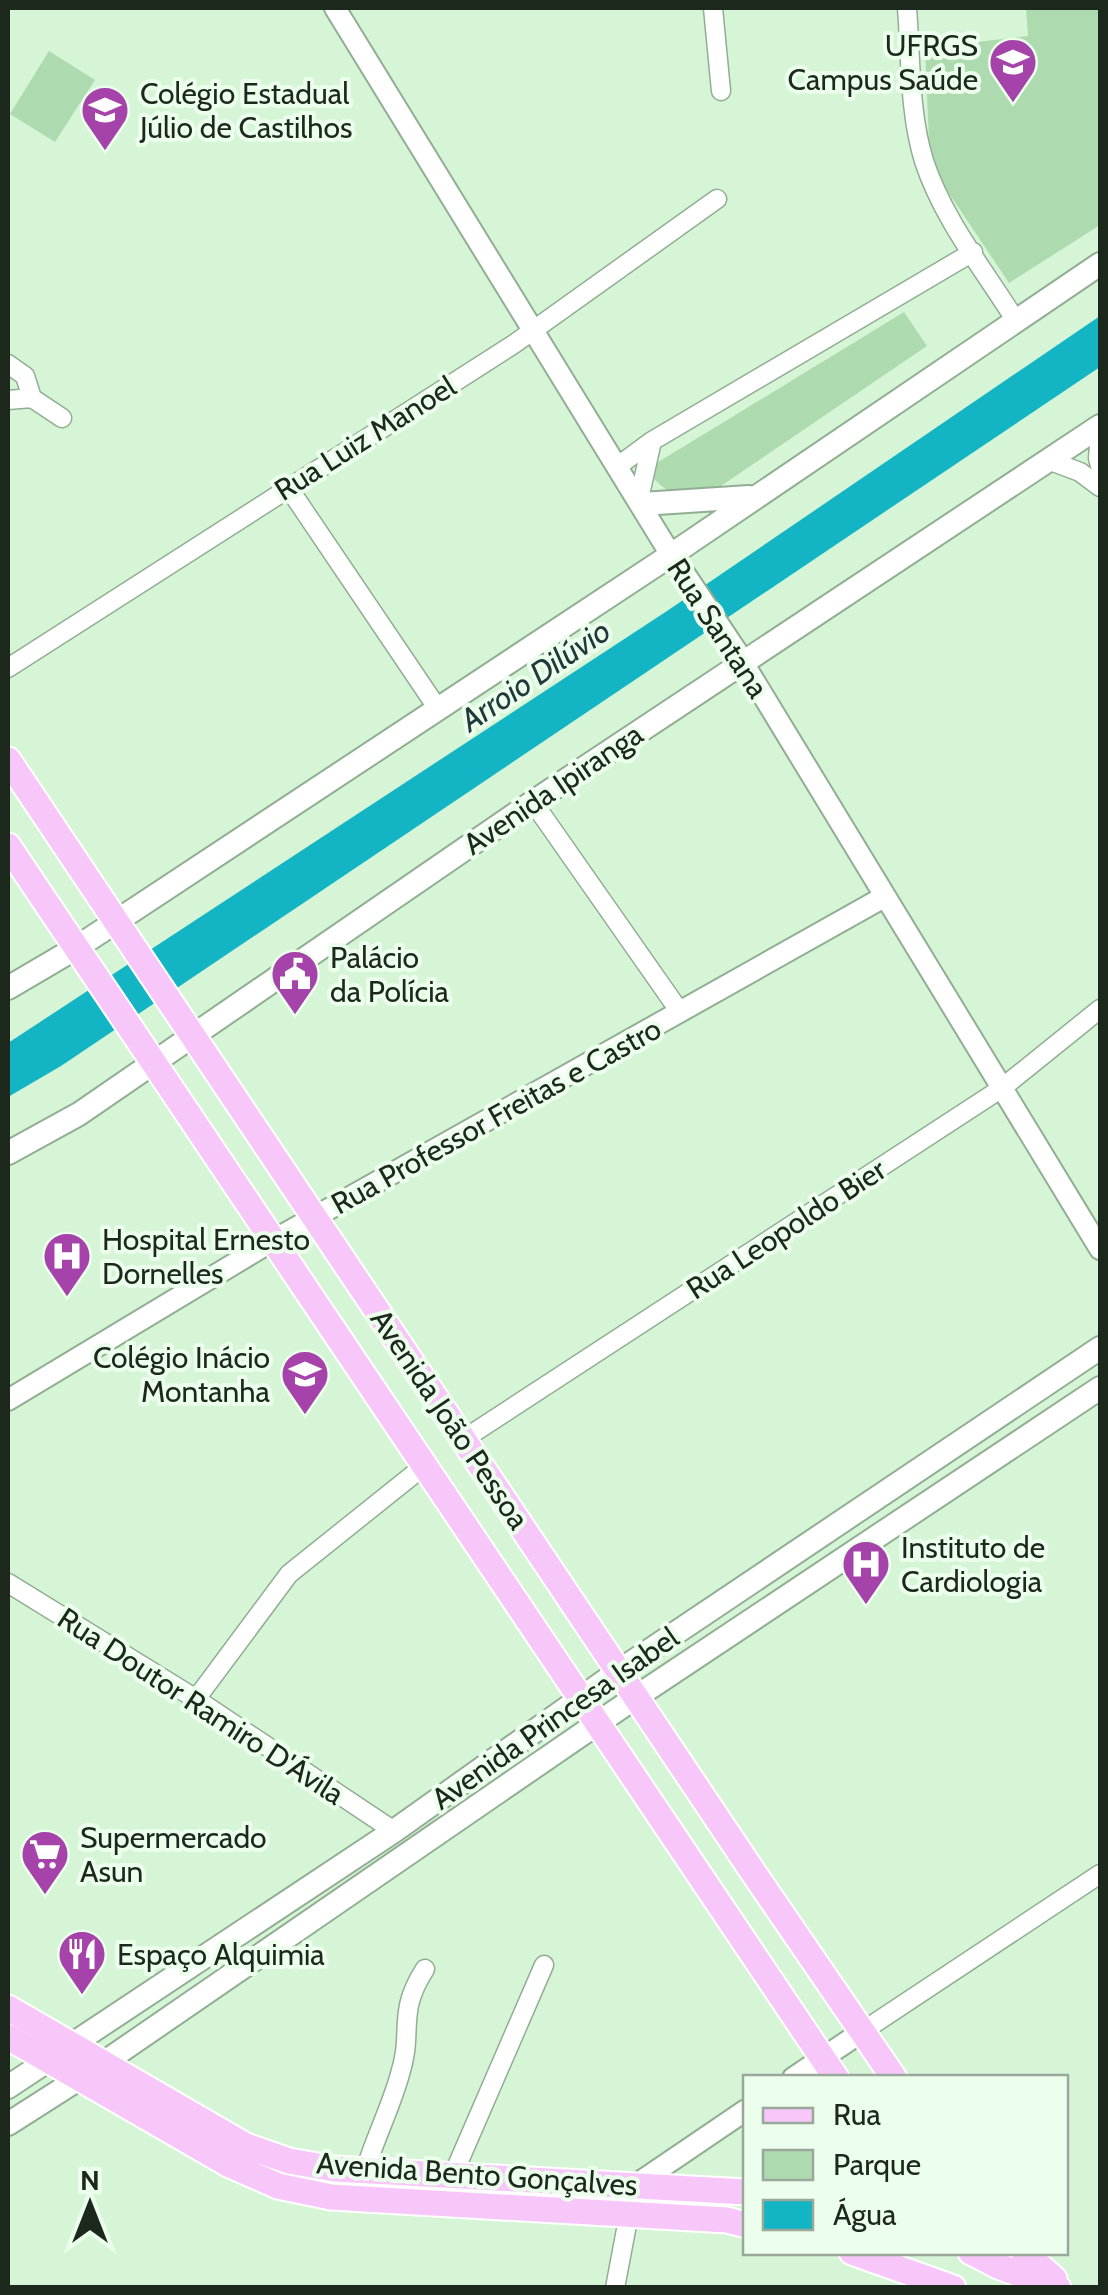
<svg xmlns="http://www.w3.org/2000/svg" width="1108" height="2295" font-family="Cabin,sans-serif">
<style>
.green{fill:#addbaf}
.water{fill:#13b5c5}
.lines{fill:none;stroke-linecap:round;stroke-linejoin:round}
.minor-casing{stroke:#91ae92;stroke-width:21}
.tertiary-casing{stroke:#91ae92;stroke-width:24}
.secondary-casing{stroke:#91ae92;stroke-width:26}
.primary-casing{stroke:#fff;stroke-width:29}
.minor{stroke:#fff;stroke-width:18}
.tertiary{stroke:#fff;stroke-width:20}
.secondary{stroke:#fff;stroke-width:22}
.primary{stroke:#f8c7f9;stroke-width:25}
.labels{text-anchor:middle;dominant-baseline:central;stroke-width:8;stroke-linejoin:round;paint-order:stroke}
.poi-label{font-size:30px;fill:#1d281d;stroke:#ecfeec;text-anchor:start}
.street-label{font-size:30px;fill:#1d281d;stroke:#ecfeec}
.water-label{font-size:32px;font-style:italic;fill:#21393b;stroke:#ecfeec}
</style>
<rect width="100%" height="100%" fill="#d6f5d7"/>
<path class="green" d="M1026,8H1100V225L1009,283L930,165L925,48L1028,36Z
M49,51L95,80L55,142L10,114Z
M904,312L927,346L712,492C687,495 671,498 653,478L655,464Z"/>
<path class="water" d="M1100,316V367L61,1066L8,1097V1043L667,611Z"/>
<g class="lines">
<g class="minor-casing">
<path id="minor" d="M713,8L721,91
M907,8C911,57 909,113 924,161C943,219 984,270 1016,321
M8,364L25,376L32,398L62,418
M8,400L32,398
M1100,434L1098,458L1100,466
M1048,460L1080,472L1100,487
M618,466L652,441L973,252
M288,487L438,709
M639,499L652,441
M8,668L514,344L717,199
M533,802L680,1012
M464,1439L1002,1088L1100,1009
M8,1583L196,1699L394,1831
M196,1699L289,1574L424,1466
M863,2031L1100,1874
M365,2171C375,2138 391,2107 400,2074C414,2030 396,2014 425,1969
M453,2175L544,1965
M615,2288L629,2214"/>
</g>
<g class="tertiary-casing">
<path id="tertiary" d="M335,8L671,555
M742,661L1100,1249
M8,1400L272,1241L884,897
M793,2078L863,2031
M637,2184L746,2110"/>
</g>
<g class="secondary-casing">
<path id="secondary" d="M642,504L749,497
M671,555L742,661
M8,988L76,948L671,555L1100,264
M8,1153L79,1114L533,802L1100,426
M8,2087L394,1831L619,1671L1100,1348
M8,2124L102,2064L636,1697L1100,1388"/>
</g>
<g class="primary-casing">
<path id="primary" d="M8,760L753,1872L894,2078
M8,846L836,2078
M8,2008L246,2146L289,2161L335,2169L746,2192
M8,2037L228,2164L278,2186L331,2197L727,2220L746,2225
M852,2252L953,2288
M971,2252L998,2266L1058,2288
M1024,2252L1054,2279"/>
</g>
<use href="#minor" class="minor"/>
<use href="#tertiary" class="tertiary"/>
<use href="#secondary" class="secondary"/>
<use href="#primary" class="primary"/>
</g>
<defs>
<g id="university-pin" transform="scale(2.5)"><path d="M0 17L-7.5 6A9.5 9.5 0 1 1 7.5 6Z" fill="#a543aa" stroke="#ecfeec"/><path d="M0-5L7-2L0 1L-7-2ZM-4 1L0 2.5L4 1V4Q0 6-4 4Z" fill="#fff"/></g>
<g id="school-pin" transform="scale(2.5)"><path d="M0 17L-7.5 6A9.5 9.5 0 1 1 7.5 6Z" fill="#a543aa" stroke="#ecfeec"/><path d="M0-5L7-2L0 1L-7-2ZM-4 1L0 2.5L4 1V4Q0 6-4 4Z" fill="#fff"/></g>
<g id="civic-pin" transform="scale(2.5)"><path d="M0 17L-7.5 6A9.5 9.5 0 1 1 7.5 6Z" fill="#a543aa" stroke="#ecfeec"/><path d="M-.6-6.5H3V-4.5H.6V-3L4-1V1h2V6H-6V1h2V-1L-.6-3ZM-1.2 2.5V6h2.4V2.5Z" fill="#fff"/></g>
<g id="hospital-pin" transform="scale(2.5)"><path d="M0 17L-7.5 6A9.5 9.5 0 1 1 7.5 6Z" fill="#a543aa" stroke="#ecfeec"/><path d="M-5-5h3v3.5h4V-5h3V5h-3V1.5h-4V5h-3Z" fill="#fff"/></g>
<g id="supermarket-pin" transform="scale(2.5)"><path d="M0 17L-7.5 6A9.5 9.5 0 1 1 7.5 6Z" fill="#a543aa" stroke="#ecfeec"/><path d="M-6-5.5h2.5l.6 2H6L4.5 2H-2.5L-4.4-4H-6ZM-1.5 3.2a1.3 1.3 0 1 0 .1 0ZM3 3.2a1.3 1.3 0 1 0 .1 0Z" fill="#fff"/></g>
<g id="restaurant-pin" transform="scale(2.5)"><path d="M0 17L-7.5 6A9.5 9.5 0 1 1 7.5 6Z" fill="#a543aa" stroke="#ecfeec"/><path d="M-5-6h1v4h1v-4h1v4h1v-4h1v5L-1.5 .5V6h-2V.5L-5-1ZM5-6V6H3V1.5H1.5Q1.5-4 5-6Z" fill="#fff"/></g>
</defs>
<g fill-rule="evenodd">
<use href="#university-pin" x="1013" y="62"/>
<use href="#school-pin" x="105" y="110"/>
<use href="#civic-pin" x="295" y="974"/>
<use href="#hospital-pin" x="67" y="1256"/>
<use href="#school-pin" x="305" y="1374"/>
<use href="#hospital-pin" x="866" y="1564"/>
<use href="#supermarket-pin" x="45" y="1854"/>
<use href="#restaurant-pin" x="82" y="1954"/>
</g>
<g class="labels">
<g class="poi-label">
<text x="978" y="45" text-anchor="end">UFRGS<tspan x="978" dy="34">Campus Saúde</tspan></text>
<text x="140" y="93">Colégio Estadual<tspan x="140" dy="34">Júlio de Castilhos</tspan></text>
<text x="330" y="957">Palácio<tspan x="330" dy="34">da Polícia</tspan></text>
<text x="102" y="1239">Hospital Ernesto<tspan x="102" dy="34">Dornelles</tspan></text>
<text x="270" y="1357" text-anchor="end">Colégio Inácio<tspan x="270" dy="34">Montanha</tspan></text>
<text x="901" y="1547">Instituto de<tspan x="901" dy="34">Cardiologia</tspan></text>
<text x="80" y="1837">Supermercado<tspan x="80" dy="34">Asun</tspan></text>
<text x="117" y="1954">Espaço Alquimia</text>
</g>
<g class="street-label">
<text transform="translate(365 438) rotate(-32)">Rua Luiz Manoel</text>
<text transform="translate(718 628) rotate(57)">Rua Santana</text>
<text transform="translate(553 789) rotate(-34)">Avenida Ipiranga</text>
<text transform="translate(496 1116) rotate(-29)">Rua Professor Freitas e Castro</text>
<text transform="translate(786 1229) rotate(-33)">Rua Leopoldo Bier</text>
<text transform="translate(450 1419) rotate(56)">Avenida João Pessoa</text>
<text transform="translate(201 1706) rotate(33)">Rua Doutor Ramiro D'Ávila</text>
<text transform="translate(555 1718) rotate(-35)">Avenida Princesa Isabel</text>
<text transform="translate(477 2174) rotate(4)">Avenida Bento Gonçalves</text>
</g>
<g class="water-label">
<text transform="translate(535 675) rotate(-34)">Arroio Dilúvio</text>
</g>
</g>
<rect width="1108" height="2295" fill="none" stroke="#1d281d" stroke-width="20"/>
<rect x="743" y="2075" width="325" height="180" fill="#ecfeec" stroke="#99a899" stroke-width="2.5"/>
<rect x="763" y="2108" width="50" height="15" fill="#f8c7f9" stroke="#99a899" stroke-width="2.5"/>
<text x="833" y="2125" font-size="30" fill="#1d281d">Rua</text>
<rect x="763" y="2150" width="50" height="30" fill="#addbaf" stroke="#99a899" stroke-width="2.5"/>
<text x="833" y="2175" font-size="30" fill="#1d281d">Parque</text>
<rect x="763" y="2200" width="50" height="30" fill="#13b5c5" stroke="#99a899" stroke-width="2.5"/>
<text x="833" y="2225" font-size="30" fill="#1d281d">Água</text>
<g transform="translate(90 2205)" stroke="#ecfeec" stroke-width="8" paint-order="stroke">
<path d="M0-8L18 38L0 25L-18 38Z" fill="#1d281d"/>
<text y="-15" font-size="28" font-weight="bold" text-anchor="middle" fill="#1d281d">N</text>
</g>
</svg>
